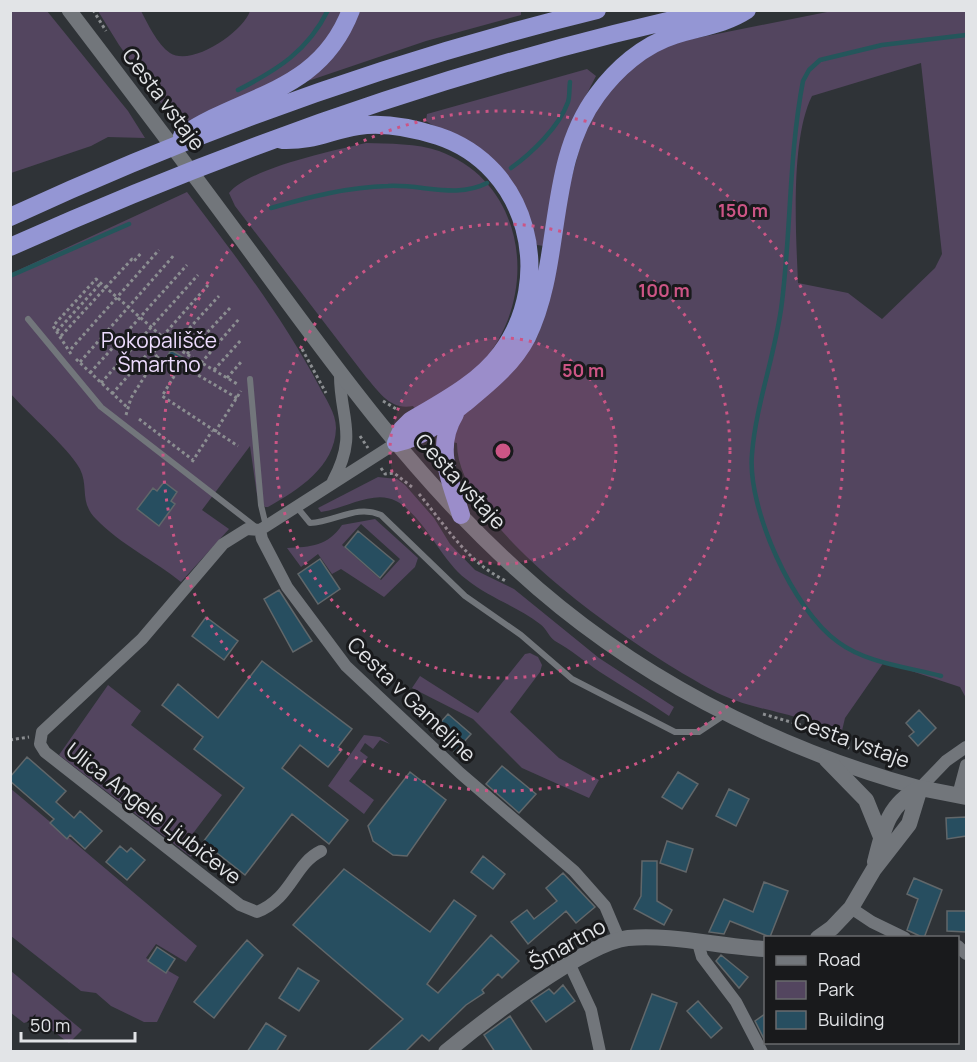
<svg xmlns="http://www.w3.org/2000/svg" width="977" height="1062" font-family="Manrope,sans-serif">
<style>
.green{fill:#53455f;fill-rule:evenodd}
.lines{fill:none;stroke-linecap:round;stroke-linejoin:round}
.stream{stroke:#24565b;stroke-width:4.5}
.building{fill:#274e60;stroke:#61676a;stroke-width:1.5}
.path{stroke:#8b8e91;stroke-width:3;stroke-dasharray:3 3;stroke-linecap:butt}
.service{stroke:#72767b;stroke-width:6}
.minor{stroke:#72767b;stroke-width:12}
.tertiary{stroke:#72767b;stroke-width:15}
.secondary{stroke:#72767b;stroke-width:16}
.motorway{stroke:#9496d4;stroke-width:18}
.ring{fill:none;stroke:#cc5585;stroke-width:3;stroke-dasharray:3 6}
.labels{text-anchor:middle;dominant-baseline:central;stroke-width:6;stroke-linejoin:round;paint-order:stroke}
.street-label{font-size:21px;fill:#e2e4e7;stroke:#191a1c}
.park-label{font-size:21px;fill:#eedcff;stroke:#191a1c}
.centre{fill:#cc5585;stroke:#191a1c;stroke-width:3}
.ring-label{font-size:18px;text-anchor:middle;font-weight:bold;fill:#cc5585;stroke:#191a1c;stroke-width:6;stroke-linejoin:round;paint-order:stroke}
</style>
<rect width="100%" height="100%" fill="#2f3337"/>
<path class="green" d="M10,11H47L128,111L145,138L108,137L91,146L11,173Z
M98,11H141C148,24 157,44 170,53C192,67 243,32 250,11H343L322,48L298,70L178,127L119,45Z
M358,11L516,10L521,11V15L426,41L308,81L306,78Z
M832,11H966V698L960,687L884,662L845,718L840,739C807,712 760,713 722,695C650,659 456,530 457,443L451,442L461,416L506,374L562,213L586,125L607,93L635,65L672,43ZM921,63L942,254L935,268L882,319L848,293L798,283C796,233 790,140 812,96Z
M587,69L596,76L573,121L544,246L537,245L529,216L440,130L426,121L427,114Z
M366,143C389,144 417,143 439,151C529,184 540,300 480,365C462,384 438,397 416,410L413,406C391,411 379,392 366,377L235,206L229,193C247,169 335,150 366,143Z
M187,192C234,254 282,316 319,386C325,398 336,413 336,428C335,467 298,490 268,507H265L257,495L250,446L202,510L229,529L181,582C154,560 121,545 96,519C79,502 89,487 80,469C67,446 29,415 11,394L10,274Z
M378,477L397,479L405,485L434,518L450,544L475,570L514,589L599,658L674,707L669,716C646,700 623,687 600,672C584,661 571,650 555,641C549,637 546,628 540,624C517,606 489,598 466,579C441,560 423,515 396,501C374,489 344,509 321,512L318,508Z
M375,519L418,558L415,567L384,597L341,569L332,574L318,554L301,567L287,548C311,547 328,546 342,525ZM361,524L400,559L381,580L342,545Z
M530,653L538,657L542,665L540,672L510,712L559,758L599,780L589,798L522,768L473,719L412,688L420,676L478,713L525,654Z
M108,685L141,711L131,725L222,795L188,840L194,846L191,857L59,755Z
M364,735L380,737L390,744L380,740L373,749L365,743L360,751L368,757L349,781L374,800L364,814L328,786Z
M10,788L197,946L186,962L156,944L146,958L179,977L157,1022H144L111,1006L96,993L81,991L11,936Z
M10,971H11L82,1030L69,1043L37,1019L24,1023L11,1013Z"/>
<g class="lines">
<path class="stream" d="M238,90C277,70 308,51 328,10
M511,168C532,153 559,127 568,102C570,96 569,88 570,82
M271,208C310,197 347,187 388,186C422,184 456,199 487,183
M10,276L129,224
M941,676C907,667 866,663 838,642C793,610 747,508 752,454C756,403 776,353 782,302C791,229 789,154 803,81L809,70L820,60L882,45L966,35"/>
</g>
<path class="building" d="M171,350L183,357L178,367L165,360Z
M164,482L177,492L171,501L175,504L159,526L137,509L153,488L157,491Z
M358,531L394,561L380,578L345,547Z
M320,559L340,589L318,604L298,574Z
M279,590L312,641L293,652L264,599Z
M206,617L238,641L224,660L192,636Z
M262,661L352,729L338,747L342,750L328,767L300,745L282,768L348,820L329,844L292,814L245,875L203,842L244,788L194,749L203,737L162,705L178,684L218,718Z
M919,710L936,728L918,746L909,736L914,732L906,723Z
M448,714L471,734L455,752L432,732Z
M27,757L66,791L56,802L74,818L80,811L102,831L85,849L70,835L67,839L50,823L54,819L10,781V777Z
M502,766L536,794L519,813L486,784Z
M410,772L446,800L407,856L393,855L373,841L368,826Z
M678,772L698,784L682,809L662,797Z
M729,789L749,799L736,826L716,816Z
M966,817V836L947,839L946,818Z
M667,841L693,849L686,872L660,863Z
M120,846L127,852L131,848L145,860L127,880L106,862Z
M483,856L505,874L493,889L471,872Z
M642,861H657V901L672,910L664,925L634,909L641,896Z
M344,869L430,932L454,900L476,916L427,984L438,993L491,935L519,961L502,978L498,974L482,990L484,993L466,1005L429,1041L422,1035L405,1052H367L403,1019L293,925Z
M563,873L595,907L576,923L566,911L528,944L511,922L527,910L534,919L557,901L546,888Z
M914,878L942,890L924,938L907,930L918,899L907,894Z
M764,882L788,891L770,937L730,921L724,934L709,932L724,899L753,912Z
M947,911H966V932L947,931Z
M247,940L263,955L214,1018L194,1002Z
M157,947L175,959L166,973L148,961Z
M721,955L748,977L739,988L716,961Z
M298,968L319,981L299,1011L279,998Z
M563,985L575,1001L546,1022L531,1001L549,989L554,994Z
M652,994L677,1003L659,1052H630Z
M698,1001L722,1028L711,1038L687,1011Z
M765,1014V1041L755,1021Z
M510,1016L533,1052H495L484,1035Z
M266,1023L286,1036L276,1052H247Z"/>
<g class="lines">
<path class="path" d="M93,10L106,31
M57,331L100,284
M61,336L132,259L134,261L142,252
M173,346L219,296
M71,349L159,250
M302,349L326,393
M71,354L53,326L96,279L173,346L239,385
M187,354L230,308
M157,357L178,370
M76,359L128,408
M80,362L175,254
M201,363L239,319
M214,370L242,339
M90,373L187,265
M227,378L241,362
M101,383L198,275
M112,394L151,350L154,352
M237,398L181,365L162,396L238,446
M383,401L398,410
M126,415L131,398L157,357L154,352L162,337L208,285
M139,419L193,460
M215,432L241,391
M360,436L368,448
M192,462L212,431
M381,468L385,474L394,473L412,487
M419,494C446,526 467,562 506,581
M474,498L495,526
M763,714L801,725L851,749
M10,740L29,737"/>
<path class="service" d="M28,319L101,407L257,528
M250,379L261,505L266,526
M296,506L310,523C336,522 356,504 381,515L465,596L521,635L572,679L675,732H699L726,714"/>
<path class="minor" d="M333,481C359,432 339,418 340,372
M260,530L247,529L223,544L142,639L42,732L40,744L45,752L240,905L257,912C292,898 294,864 321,851
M260,530L262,539L287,587L346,666L460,773L574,871L605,906L619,939
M260,530L396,443
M920,788L946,761L966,747
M958,795L966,765
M851,908L872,922L905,938
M698,943L702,957L736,1002L762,1052
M958,946L966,954
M570,965L591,1010L600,1052"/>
<path class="tertiary" d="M69,10C133,94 196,177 258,262C337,370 417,480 517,570C630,674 773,748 920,788"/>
<path class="secondary" d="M827,760L866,800L881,837
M920,788L966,797
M875,862C883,830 888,804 920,788
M818,938L832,928L851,908L874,869L909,824L920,788
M446,1052C481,1023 586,942 628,938C673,934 720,947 766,949"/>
<path class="motorway" d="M182,136C245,93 319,94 351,10
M282,140C315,141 328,131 358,126C384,122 413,128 438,136C529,166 556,279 501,353C479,383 442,402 410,421L402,429L396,443
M10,217C198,130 396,59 597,10
M10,247C238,145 473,62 717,10
M455,414C434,448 450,479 461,515
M396,443C424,437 443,420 465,403C488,384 513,364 527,337C564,261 545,165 597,95C616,69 643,45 675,35C700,27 724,25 747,10"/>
</g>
<circle cx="503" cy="451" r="113" fill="#cc5585" fill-opacity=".12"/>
<g class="ring">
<circle cx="503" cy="451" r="113"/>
<circle cx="503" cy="451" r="227"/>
<circle cx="503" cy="451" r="340"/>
</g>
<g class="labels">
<g class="street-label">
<text transform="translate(164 99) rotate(53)">Cesta vstaje</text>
<text transform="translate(461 481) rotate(47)">Cesta vstaje</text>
<text transform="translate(412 699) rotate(44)">Cesta v Gameljne</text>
<text transform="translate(852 740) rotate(20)">Cesta vstaje</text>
<text transform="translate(154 813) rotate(38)">Ulica Angele Ljubičeve</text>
<text transform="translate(567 944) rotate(-29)">Šmartno</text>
</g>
<g class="park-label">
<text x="159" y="340">Pokopališče<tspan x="159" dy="24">Šmartno</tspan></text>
</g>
</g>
<circle cx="503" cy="451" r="9" class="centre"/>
<g class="ring-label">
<text x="743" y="217">150 m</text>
<text x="664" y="297">100 m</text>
<text x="583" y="377">50 m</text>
</g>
<rect width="977" height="1062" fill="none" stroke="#e2e4e7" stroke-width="24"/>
<rect x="764" y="936" width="195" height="108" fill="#191a1c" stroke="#696b6d" stroke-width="1.5"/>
<rect x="776" y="956" width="30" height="9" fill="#72767b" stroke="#696b6d" stroke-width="1.5"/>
<text x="818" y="966" font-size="18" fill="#e2e4e7">Road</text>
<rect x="776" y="981" width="30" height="18" fill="#53455f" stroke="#696b6d" stroke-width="1.5"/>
<text x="818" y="996" font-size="18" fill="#e2e4e7">Park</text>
<rect x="776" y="1011" width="30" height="18" fill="#274e60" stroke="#696b6d" stroke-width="1.5"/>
<text x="818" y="1026" font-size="18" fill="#e2e4e7">Building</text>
<path d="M21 1032v9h114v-9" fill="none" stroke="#e2e4e7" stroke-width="3"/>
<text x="30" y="1032" font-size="18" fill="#e2e4e7" stroke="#191a1c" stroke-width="4.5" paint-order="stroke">50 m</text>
</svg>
